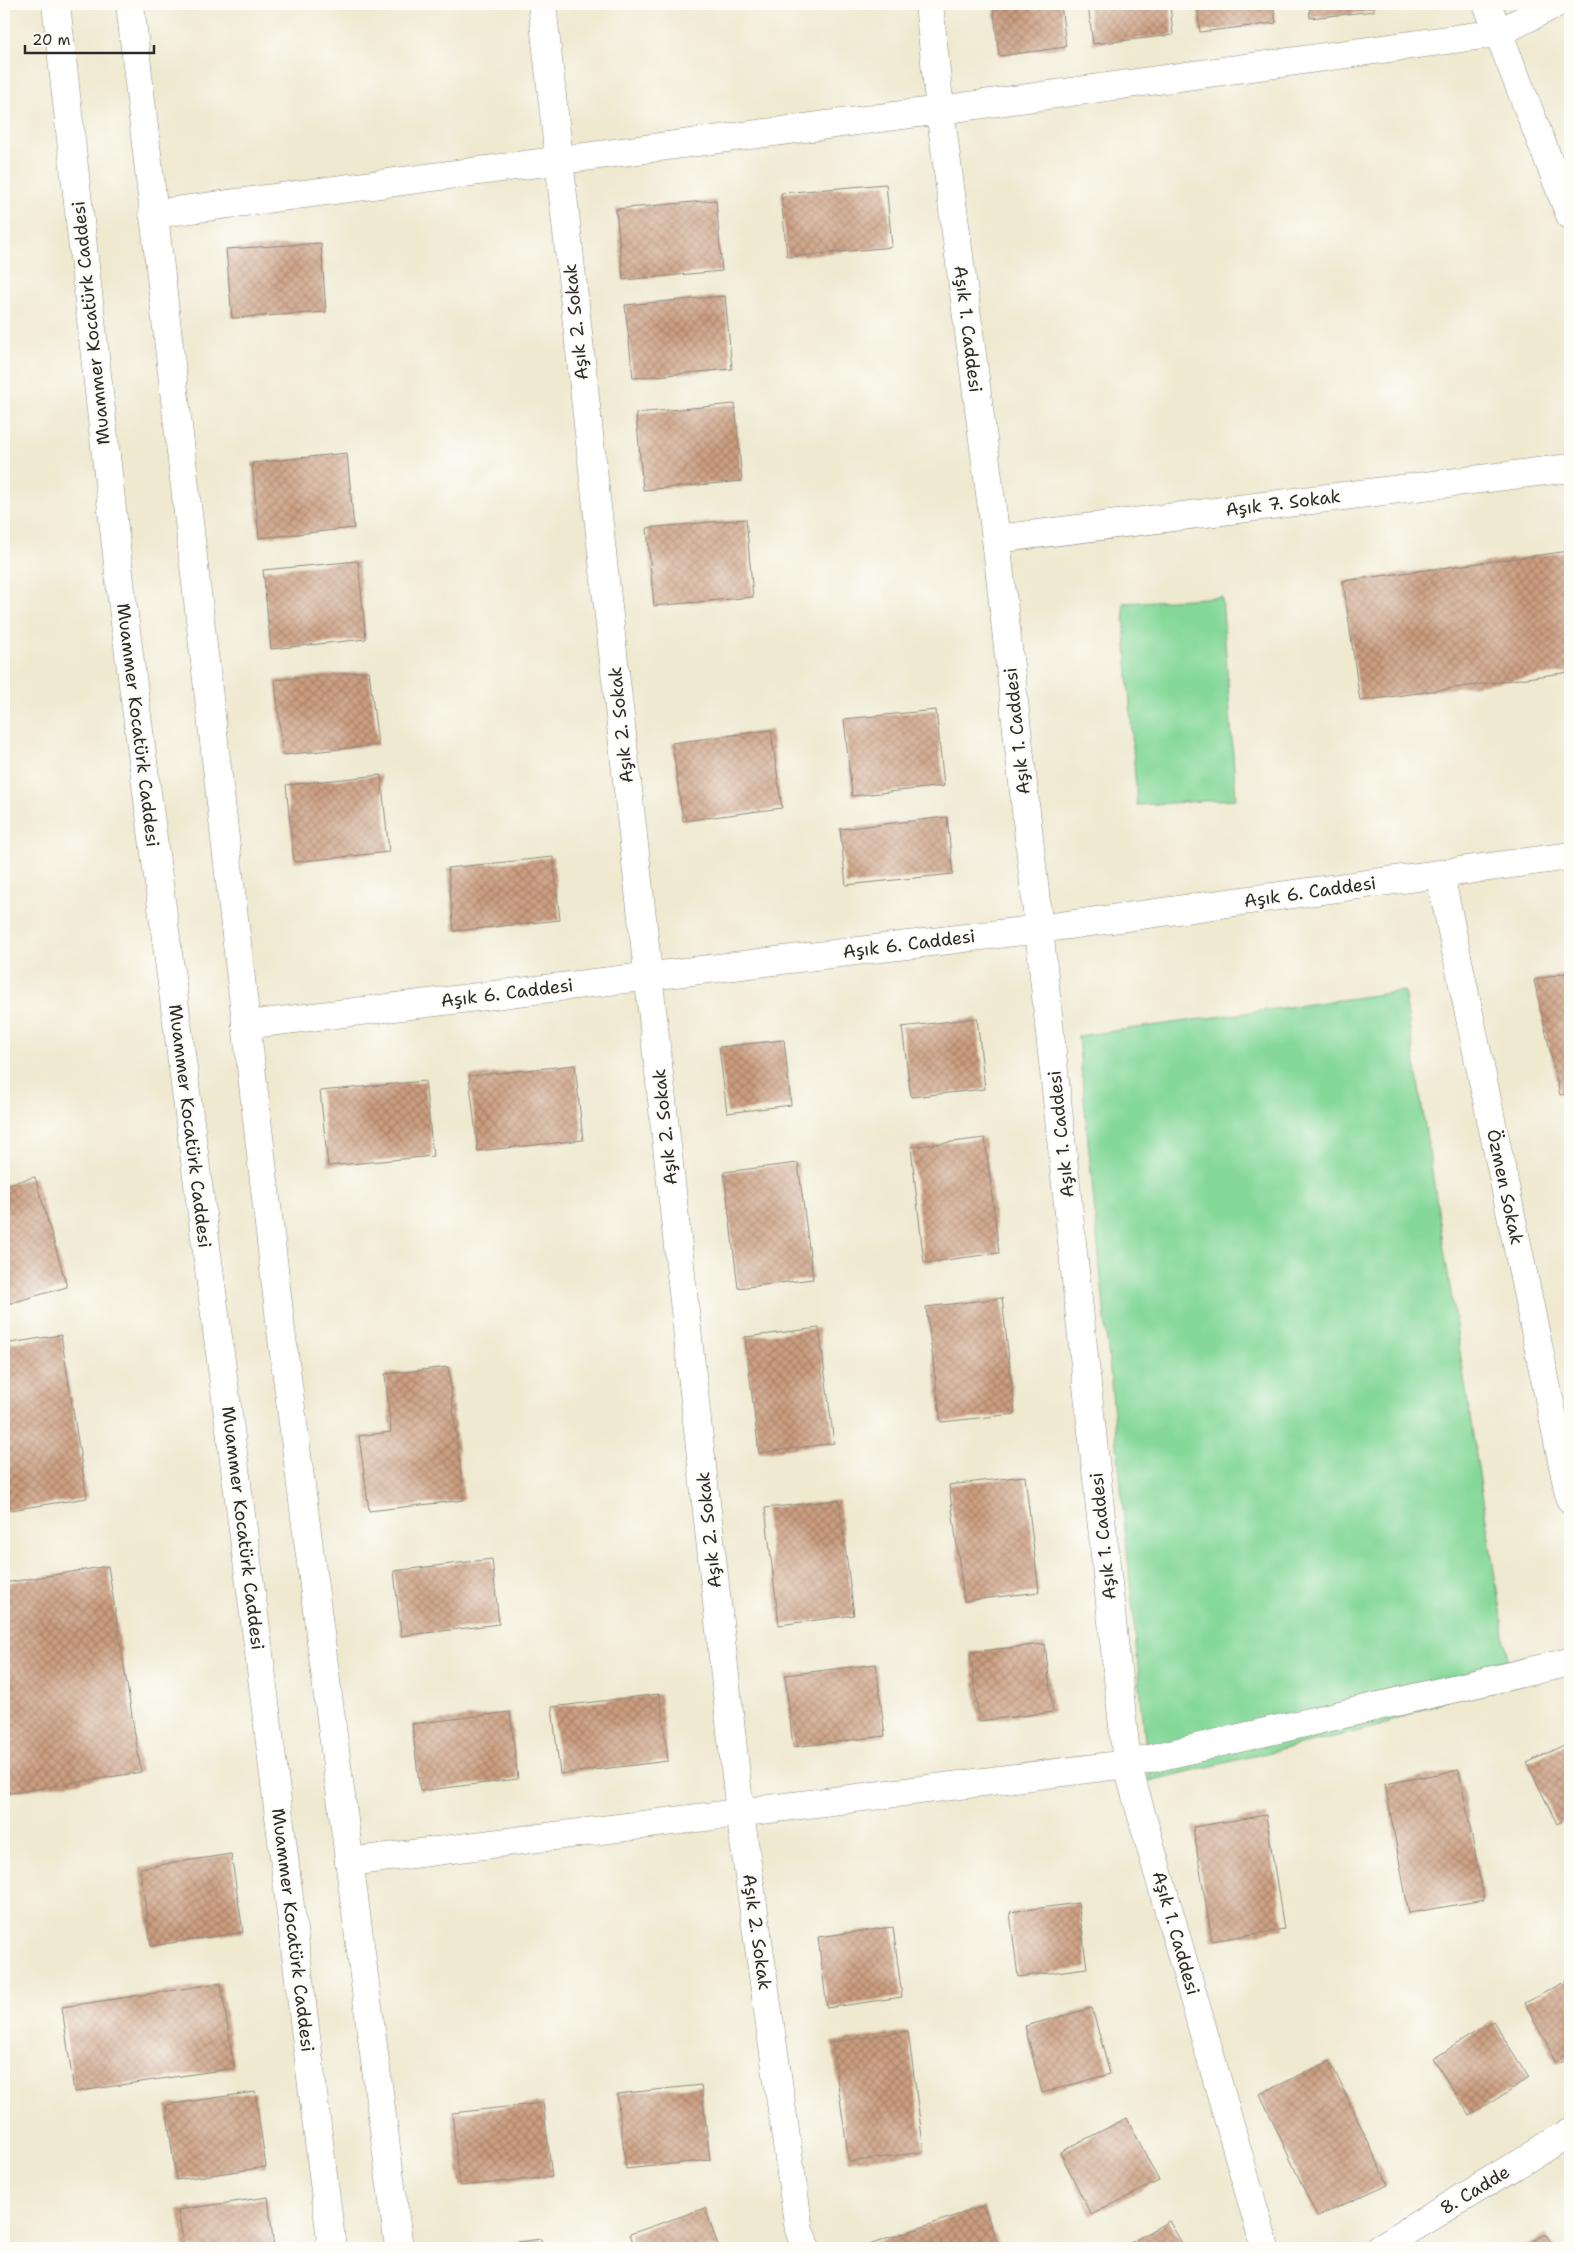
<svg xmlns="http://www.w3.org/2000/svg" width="1574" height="2252" font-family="'Shantell Sans',sans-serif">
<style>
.green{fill:#85d89a;stroke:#588262}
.building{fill:url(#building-cross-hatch)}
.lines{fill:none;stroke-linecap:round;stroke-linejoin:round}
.street-casing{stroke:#8d8a7e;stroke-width:29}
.secondary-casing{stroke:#8d8a7e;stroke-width:29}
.street{stroke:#fff;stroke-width:28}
.secondary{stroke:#fff;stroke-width:28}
.labels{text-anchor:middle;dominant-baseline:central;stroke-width:5;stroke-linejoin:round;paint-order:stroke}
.street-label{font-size:18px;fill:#2b2b2b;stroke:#fdfcf7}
</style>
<defs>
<pattern id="building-cross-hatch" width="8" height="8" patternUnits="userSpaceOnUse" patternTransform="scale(1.25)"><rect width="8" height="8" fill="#cc9e80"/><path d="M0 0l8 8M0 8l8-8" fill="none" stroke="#a68169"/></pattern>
</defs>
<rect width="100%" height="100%" fill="#fdfcf7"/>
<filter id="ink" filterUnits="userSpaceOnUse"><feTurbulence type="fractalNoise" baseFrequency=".02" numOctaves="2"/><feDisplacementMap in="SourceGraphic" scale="10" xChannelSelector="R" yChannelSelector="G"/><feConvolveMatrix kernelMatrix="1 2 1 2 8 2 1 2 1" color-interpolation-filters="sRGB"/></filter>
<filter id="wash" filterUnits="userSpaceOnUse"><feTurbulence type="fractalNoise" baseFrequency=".0096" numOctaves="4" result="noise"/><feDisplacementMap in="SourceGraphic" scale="20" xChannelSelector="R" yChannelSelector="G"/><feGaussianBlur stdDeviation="1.12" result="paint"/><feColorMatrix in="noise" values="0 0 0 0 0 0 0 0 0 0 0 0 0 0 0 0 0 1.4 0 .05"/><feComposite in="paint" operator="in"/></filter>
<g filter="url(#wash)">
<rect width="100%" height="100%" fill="#efe9d0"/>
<path class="green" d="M1222,597L1236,799L1137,805L1123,603Z
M1404,991L1510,1674L1380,1726L1149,1781L1078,1036Z"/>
<g id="blocks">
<path class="building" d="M993,4H1061L1066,47L999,56Z
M1088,4H1170L1173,35L1093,44Z
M1197,4H1273L1276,23L1200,32Z
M1309,4H1374V11L1310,18Z
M886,184L892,247L787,257L781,193Z
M716,200L722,271L623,280L616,209Z
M321,243L326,312L232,318L226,249Z
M725,296L732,369L633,378L625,305Z
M735,404L742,481L643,490L636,413Z
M347,453L354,528L259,538L252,463Z
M746,519L753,597L654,606L647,528Z
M1570,551V672L1360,701L1343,581Z
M358,561L366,639L271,649L263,570Z
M369,671L378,745L283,755L275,680Z
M936,710L944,786L852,796L844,719Z
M771,730L782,808L683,821L672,743Z
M381,775L389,852L294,862L286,785Z
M947,817L953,874L846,885L840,829Z
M553,857L560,920L454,931L448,868Z
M1570,972V1093L1560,1095L1534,980Z
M977,1018L985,1089L911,1097L902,1027Z
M784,1040L791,1105L727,1113L719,1047Z
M575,1065L583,1140L478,1151L469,1076Z
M425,1081L433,1156L328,1166L320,1091Z
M985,1138L999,1253L924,1263L911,1147Z
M798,1163L813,1279L738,1288L724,1172Z
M35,1177L67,1287L4,1305V1185Z
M1002,1298L1015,1414L941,1422L926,1307Z
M819,1328L834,1443L759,1453L745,1337Z
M61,1335L87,1498L4,1511V1344Z
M448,1367L464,1500L369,1511L359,1436L391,1432L385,1374Z
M1025,1476L1039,1592L964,1601L949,1485Z
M839,1500L854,1615L779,1625L765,1508Z
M492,1559L499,1624L401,1636L394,1571Z
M108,1566L141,1772L4,1794V1583Z
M1045,1644L1053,1712L979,1721L970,1652Z
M876,1664L885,1736L793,1747L785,1675Z
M660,1694L668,1761L560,1774L552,1707Z
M510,1712L518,1779L420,1791L412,1724Z
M1570,1742V1817L1557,1824L1527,1763Z
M1459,1770L1484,1900L1409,1913L1385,1784Z
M1266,1815L1284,1929L1212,1941L1193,1827Z
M231,1854L243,1932L151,1946L140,1868Z
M1078,1903L1087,1968L1018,1977L1010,1912Z
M893,1927L902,1997L827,2008L818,1937Z
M1570,1979V2057L1557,2064L1525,2003Z
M221,1983L234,2068L74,2092L62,2007Z
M1092,2008L1110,2074L1042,2093L1025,2026Z
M1493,2021L1529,2078L1470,2116L1433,2059Z
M908,2031L924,2152L849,2162L832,2042Z
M1330,2061L1388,2184L1317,2217L1260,2094Z
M701,2085L710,2160L626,2169L617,2094Z
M255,2092L266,2167L176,2180L166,2105Z
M543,2103L552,2177L460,2186L452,2113Z
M1127,2118L1159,2181L1091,2215L1060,2152Z
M268,2197L274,2248H184L178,2210Z
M984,2206L999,2248H867L866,2246Z
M705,2208L719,2248H635L630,2234Z
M1169,2221L1185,2248H1121Z
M1545,2234L1554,2248H1521Z
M541,2239L542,2248H481V2247Z"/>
</g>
</g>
<g filter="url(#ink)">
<use href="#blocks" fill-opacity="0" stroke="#8d8a7e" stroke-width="1"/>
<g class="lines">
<g class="street-casing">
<path id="street" d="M542,4L740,1813L799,2230L806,2248
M929,4L940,110L996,539L1039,929L1127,1764L1265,2248
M1487,4L1570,215
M153,214L940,110L1498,33L1555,4
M996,539L1570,468
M1440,874L1570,1499
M246,1025L1039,929L1570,856
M349,1862L1127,1764L1570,1662
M1380,2248L1570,2132"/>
</g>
<g class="secondary-casing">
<path id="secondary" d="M56,4L122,600L258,1645L332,2248
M130,4L281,1330L399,2248"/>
</g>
<use href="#street" class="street"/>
<use href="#secondary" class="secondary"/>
</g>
</g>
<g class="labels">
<g class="street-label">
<text transform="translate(576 322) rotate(-96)">Aşık 2. Sokak</text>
<text transform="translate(91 323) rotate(-96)">Muammer Kocatürk Caddesi</text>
<text transform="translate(968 329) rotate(83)">Aşık 1. Caddesi</text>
<text transform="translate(1283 503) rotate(-7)">Aşık 7. Sokak</text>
<text transform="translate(138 725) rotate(83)">Muammer Kocatürk Caddesi</text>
<text transform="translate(621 725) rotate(-96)">Aşık 2. Sokak</text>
<text transform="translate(1017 731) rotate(-96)">Aşık 1. Caddesi</text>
<text transform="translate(1310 892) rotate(-8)">Aşık 6. Caddesi</text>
<text transform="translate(909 944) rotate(-7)">Aşık 6. Caddesi</text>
<text transform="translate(507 993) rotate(-7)">Aşık 6. Caddesi</text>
<text transform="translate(190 1126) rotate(83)">Muammer Kocatürk Caddesi</text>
<text transform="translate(665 1127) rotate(-96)">Aşık 2. Sokak</text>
<text transform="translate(1061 1134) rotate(-96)">Aşık 1. Caddesi</text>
<text transform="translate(1505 1187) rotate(78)">Özmen Sokak</text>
<text transform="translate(243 1528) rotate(83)">Muammer Kocatürk Caddesi</text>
<text transform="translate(709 1530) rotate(-96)">Aşık 2. Sokak</text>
<text transform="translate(1103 1536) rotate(-96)">Aşık 1. Caddesi</text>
<text transform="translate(293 1930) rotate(83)">Muammer Kocatürk Caddesi</text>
<text transform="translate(757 1932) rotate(82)">Aşık 2. Sokak</text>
<text transform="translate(1176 1933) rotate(74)">Aşık 1. Caddesi</text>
<text transform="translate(1475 2190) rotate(-31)">8. Cadde</text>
</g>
</g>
<rect width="1574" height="2252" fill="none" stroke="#fdfcf7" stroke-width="20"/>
<path d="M25 45v8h129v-8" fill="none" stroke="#2b2b2b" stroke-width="2.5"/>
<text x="32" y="45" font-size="15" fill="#2b2b2b" stroke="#fdfcf7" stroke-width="4" paint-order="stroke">20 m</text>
</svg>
